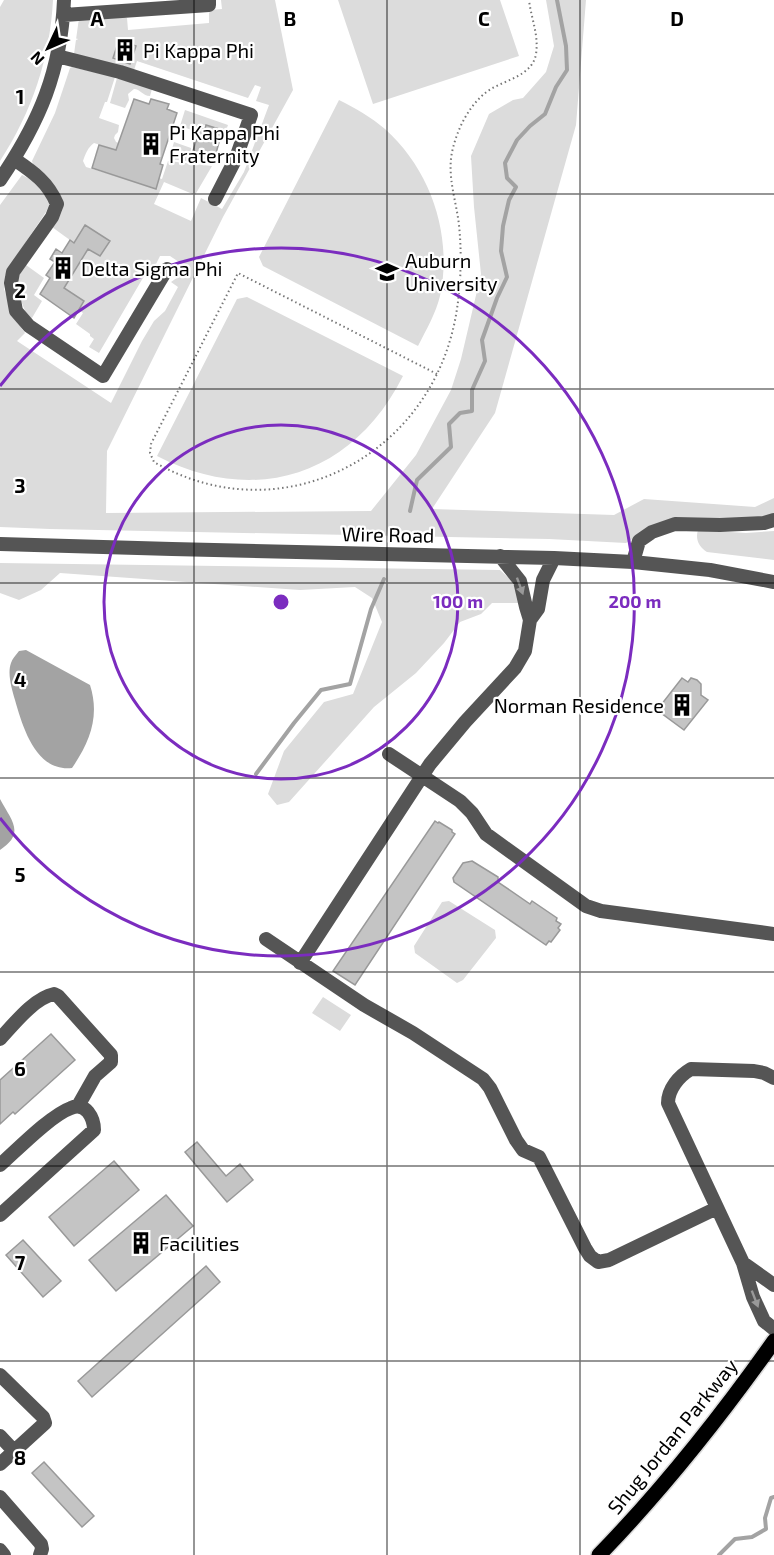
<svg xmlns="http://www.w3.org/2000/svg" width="774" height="1555" font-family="'Exo 2',sans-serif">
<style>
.green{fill:#dcdcdc}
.water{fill:#a3a3a3}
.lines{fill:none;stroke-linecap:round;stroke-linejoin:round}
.stream{stroke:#a3a3a3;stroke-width:4}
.building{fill:#c4c4c4;stroke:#999;stroke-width:1.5}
.major-casing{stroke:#dbdbdb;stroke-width:18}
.path{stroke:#777;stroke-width:2;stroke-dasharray:1.5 3;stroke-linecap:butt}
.minor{stroke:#555;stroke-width:14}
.major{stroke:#000;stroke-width:15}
.oneway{fill:#999}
.grid{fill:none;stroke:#000;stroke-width:1.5;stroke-opacity:0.55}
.ring{fill:none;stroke:#7b2cbf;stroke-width:3}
.labels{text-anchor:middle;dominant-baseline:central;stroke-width:4.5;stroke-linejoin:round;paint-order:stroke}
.poi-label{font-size:20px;fill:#000;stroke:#fff;text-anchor:start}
.street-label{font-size:20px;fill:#000;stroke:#fff}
.grid-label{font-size:20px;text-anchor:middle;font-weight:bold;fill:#000;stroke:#fff;stroke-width:4.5;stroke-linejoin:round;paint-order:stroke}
.centre{fill:#7b2cbf;stroke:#fff;stroke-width:3}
.ring-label{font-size:18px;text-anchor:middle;font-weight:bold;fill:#7b2cbf;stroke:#fff;stroke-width:4.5;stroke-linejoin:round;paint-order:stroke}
</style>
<rect width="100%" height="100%" fill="#fff"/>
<path class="green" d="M4,0H53C50,58 32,112 0,161V7Z
M221,0H275L293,90L223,217L107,451L106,513L371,511L416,455L451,390L461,359L481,274L474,207L471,156L489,114L513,100L523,98L546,72L554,46L546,0H586L576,125L495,413L432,509L614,515L644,499L755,507L774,498V515L767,518L648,529L626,543L549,539L50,529L0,527V205L22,175L32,180L49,200V205L46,212L11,264L5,276L4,289L14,318L25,333L17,341L111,403L142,341L154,321L165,311L178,287L171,282L181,275L179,262L170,256H160L156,264L155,274L147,271L99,353L89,347L94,339L90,336V334L76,324L83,313L79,310L84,301L64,288L88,249L100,256L109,241L74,243L52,227C55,222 60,216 62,211C68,193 43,175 33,164L32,161L55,113L70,68L72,67L115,77L107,102H105L99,118L119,125L118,132L115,135L114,138L116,142L122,144L126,153L94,143C88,147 85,155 83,161L86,167L156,188L159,178L162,179L168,161L212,166L195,195L164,182L154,204L191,221L201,198L222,209L244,172L269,105L256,101L261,87L255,85L248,98L137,61L134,70L74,54L79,18L125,17L127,18L128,30L209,23V13L211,10L222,9Z
M338,0H500L519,56L373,104Z
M117,78L152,89L150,96C143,96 140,89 134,89L128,94L129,100L125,108L110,103Z
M339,100C355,108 371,117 385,129C431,170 453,236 440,296C436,313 426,330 418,346L263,266L259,257Z
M185,110L228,125L223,139L220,138L221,135L218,129L206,125L201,126L198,132L180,126Z
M174,142L191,148L190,155L192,157L207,162L209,155L217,158L214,164L169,159Z
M26,265L44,278L34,295L42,301L32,318L29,317C23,309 16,289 18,279C19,274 23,269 26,265Z
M247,297L403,376C353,475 256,507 157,456L237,299Z
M698,530L746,533L774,531V560L707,552C699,547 695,539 698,530Z
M0,563L500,570L515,584L520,603H492L481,614L460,622L444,643L416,673L374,707L289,802L277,805L268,794L284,751L324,702L353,694L382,622L372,598L355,587L300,590L60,573L41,590L19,600L0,593Z
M449,901L495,930L496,938L463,980L457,983L415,953L414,946L442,902Z
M323,997L351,1015L340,1031L312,1013Z"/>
<path class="water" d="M26,650L90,685C100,716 90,742 72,768C36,772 23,728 15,700C12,689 7,674 11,663C12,659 16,655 19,651Z
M0,799C11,820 26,833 0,850Z"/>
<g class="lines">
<path class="stream" d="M410,511L417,480L451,447L449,424L460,413L472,411V390L485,361L482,340L497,298L507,277L501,251L503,226L509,200L516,187L507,178L505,163L517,140L530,126L545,114L556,87L567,70L566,46L557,0
M256,774L294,723L321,690L350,684L371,609L384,579
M719,1555L735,1539L752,1537L766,1529L765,1518L771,1498L774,1497"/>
</g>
<path class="building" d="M119,40L136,46L130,64L113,58Z
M134,99L149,104L151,99L169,104L167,109L177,113L160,164L163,165L156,189L92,168L99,145L116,150Z
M206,125L219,129L217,134L221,135L215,157L209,155L207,162L195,158L197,152L193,151L200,128L205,129Z
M85,225L110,241L100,256L88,249L64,288L84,301L74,318L40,294L50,278L46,275L55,262L50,259L56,249L62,253L70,240L74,243Z
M682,678L688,682L691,678L697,680L701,684V695L708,700L684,730L657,710Z
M435,821L438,823L439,822L452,830V832L455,834L355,985L333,971Z
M472,861L498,877V882L530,904L532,901L557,918L556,921L561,924L558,928L560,930L551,942L549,941L546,945L454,882L453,878L463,863Z
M51,1034L75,1060L15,1114L13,1112L0,1124V1080Z
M197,1142L226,1176L240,1164L253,1180L227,1202L185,1152Z
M114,1161L139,1190L74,1246L49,1217Z
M166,1195L193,1226L116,1291L89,1260Z
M23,1240L61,1281L43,1297L6,1255Z
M206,1266L220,1282L92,1397L78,1381Z
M44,1462L94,1516L82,1527L32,1473Z"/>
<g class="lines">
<g class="major-casing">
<path id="major" d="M599,1555C663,1489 721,1416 774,1341"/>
</g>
<path class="path" d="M437,374L238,273L151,444L150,453L154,462C281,535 431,457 456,315C461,286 462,255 459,225C456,199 446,174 453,148C458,128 468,108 484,94C500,80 532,78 536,54C539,35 531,18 529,0"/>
<path class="minor" d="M64,15L209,5V0
M57,56L120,72L251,115L236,158L215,199
M14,159C33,172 48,182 57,204L52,217L13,272L11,283L16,311L29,326L103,376L167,269
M0,180C40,121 61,71 64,0
M0,544L172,549L554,558L633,562L710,570L774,582
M500,556L520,581L526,607L530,620
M633,562L639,541L652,532L675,524L720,525L764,523L774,520
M389,754L460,801L472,813L486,834L586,906L601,911L774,934
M266,939L364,1005L413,1033L483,1079L490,1088L516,1140L523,1150L539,1157L585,1248L590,1256L598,1262L609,1260L717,1208
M300,963L430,764L465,722L515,668L525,651L530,620L538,609L543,580L554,558
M0,1039C14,1024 34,998 54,994L58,996L111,1055V1062L95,1076L78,1106
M774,1078L764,1073L754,1071L691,1069C679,1076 668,1089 668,1103L743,1263L753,1297L764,1321L774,1329
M0,1165C17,1150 51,1115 71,1108C77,1105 84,1107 88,1112C92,1117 94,1124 94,1130L0,1215
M743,1263L774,1285
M0,1375L43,1417L45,1423L0,1464
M0,1436L14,1451
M0,1497L41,1544L42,1549L40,1555
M0,1550L4,1555"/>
<use href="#major" class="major"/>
</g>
<defs><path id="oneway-solid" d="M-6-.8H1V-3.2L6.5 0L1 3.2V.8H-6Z" transform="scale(1.5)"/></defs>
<g class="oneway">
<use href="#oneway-solid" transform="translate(520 586) rotate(70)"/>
<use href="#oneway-solid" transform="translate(755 1299) rotate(69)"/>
</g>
<path class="grid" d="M194,0V1555M387,0V1555M580,0V1555M0,194H774M0,389H774M0,583H774M0,778H774M0,972H774M0,1166H774M0,1361H774"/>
<g class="ring">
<circle cx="281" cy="602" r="177"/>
<path d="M0 386A354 354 0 1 1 0 818"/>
</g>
<defs>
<g id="building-bare" transform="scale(1.8)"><path d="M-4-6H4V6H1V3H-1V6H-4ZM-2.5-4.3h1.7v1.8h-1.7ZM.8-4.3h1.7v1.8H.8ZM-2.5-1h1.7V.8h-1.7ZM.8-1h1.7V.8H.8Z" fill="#000" stroke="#fff" stroke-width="2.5" paint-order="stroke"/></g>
<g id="university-bare" transform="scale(1.8)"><path d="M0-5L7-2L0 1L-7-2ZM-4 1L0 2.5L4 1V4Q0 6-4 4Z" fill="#000" stroke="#fff" stroke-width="2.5" paint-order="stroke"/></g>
</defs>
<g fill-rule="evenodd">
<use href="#building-bare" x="125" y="50"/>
<use href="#building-bare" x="151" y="144"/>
<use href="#building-bare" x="63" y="268"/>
<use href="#university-bare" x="387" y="272"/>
<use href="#building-bare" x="682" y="705"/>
<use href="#building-bare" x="141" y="1243"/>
</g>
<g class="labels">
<g class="poi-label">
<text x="143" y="50">Pi Kappa Phi</text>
<text x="169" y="132">Pi Kappa Phi<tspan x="169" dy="23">Fraternity</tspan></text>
<text x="405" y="260">Auburn<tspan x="405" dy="23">University</tspan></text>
<text x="81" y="268">Delta Sigma Phi</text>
<text x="664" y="705" text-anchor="end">Norman Residence</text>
<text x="159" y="1243">Facilities</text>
</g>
<g class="street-label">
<text transform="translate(388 534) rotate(1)">Wire Road</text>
<text transform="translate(672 1436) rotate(-51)">Shug Jordan Parkway</text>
</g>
</g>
<g class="grid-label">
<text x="97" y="26">A</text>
<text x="290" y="26">B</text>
<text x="484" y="26">C</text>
<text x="677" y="26">D</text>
<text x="20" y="104">1</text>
<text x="20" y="298">2</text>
<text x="20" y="493">3</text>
<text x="20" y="687">4</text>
<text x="20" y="882">5</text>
<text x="20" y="1076">6</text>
<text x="20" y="1270">7</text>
<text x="20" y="1465">8</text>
</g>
<circle cx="281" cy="602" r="9" class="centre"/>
<g class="ring-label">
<text x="458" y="608">100 m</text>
<text x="635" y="608">200 m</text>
</g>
<g transform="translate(48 48) rotate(226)" stroke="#ffffff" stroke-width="4.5" paint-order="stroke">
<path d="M0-4.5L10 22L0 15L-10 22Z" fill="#000000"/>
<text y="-9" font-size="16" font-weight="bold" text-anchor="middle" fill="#000000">N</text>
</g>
</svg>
